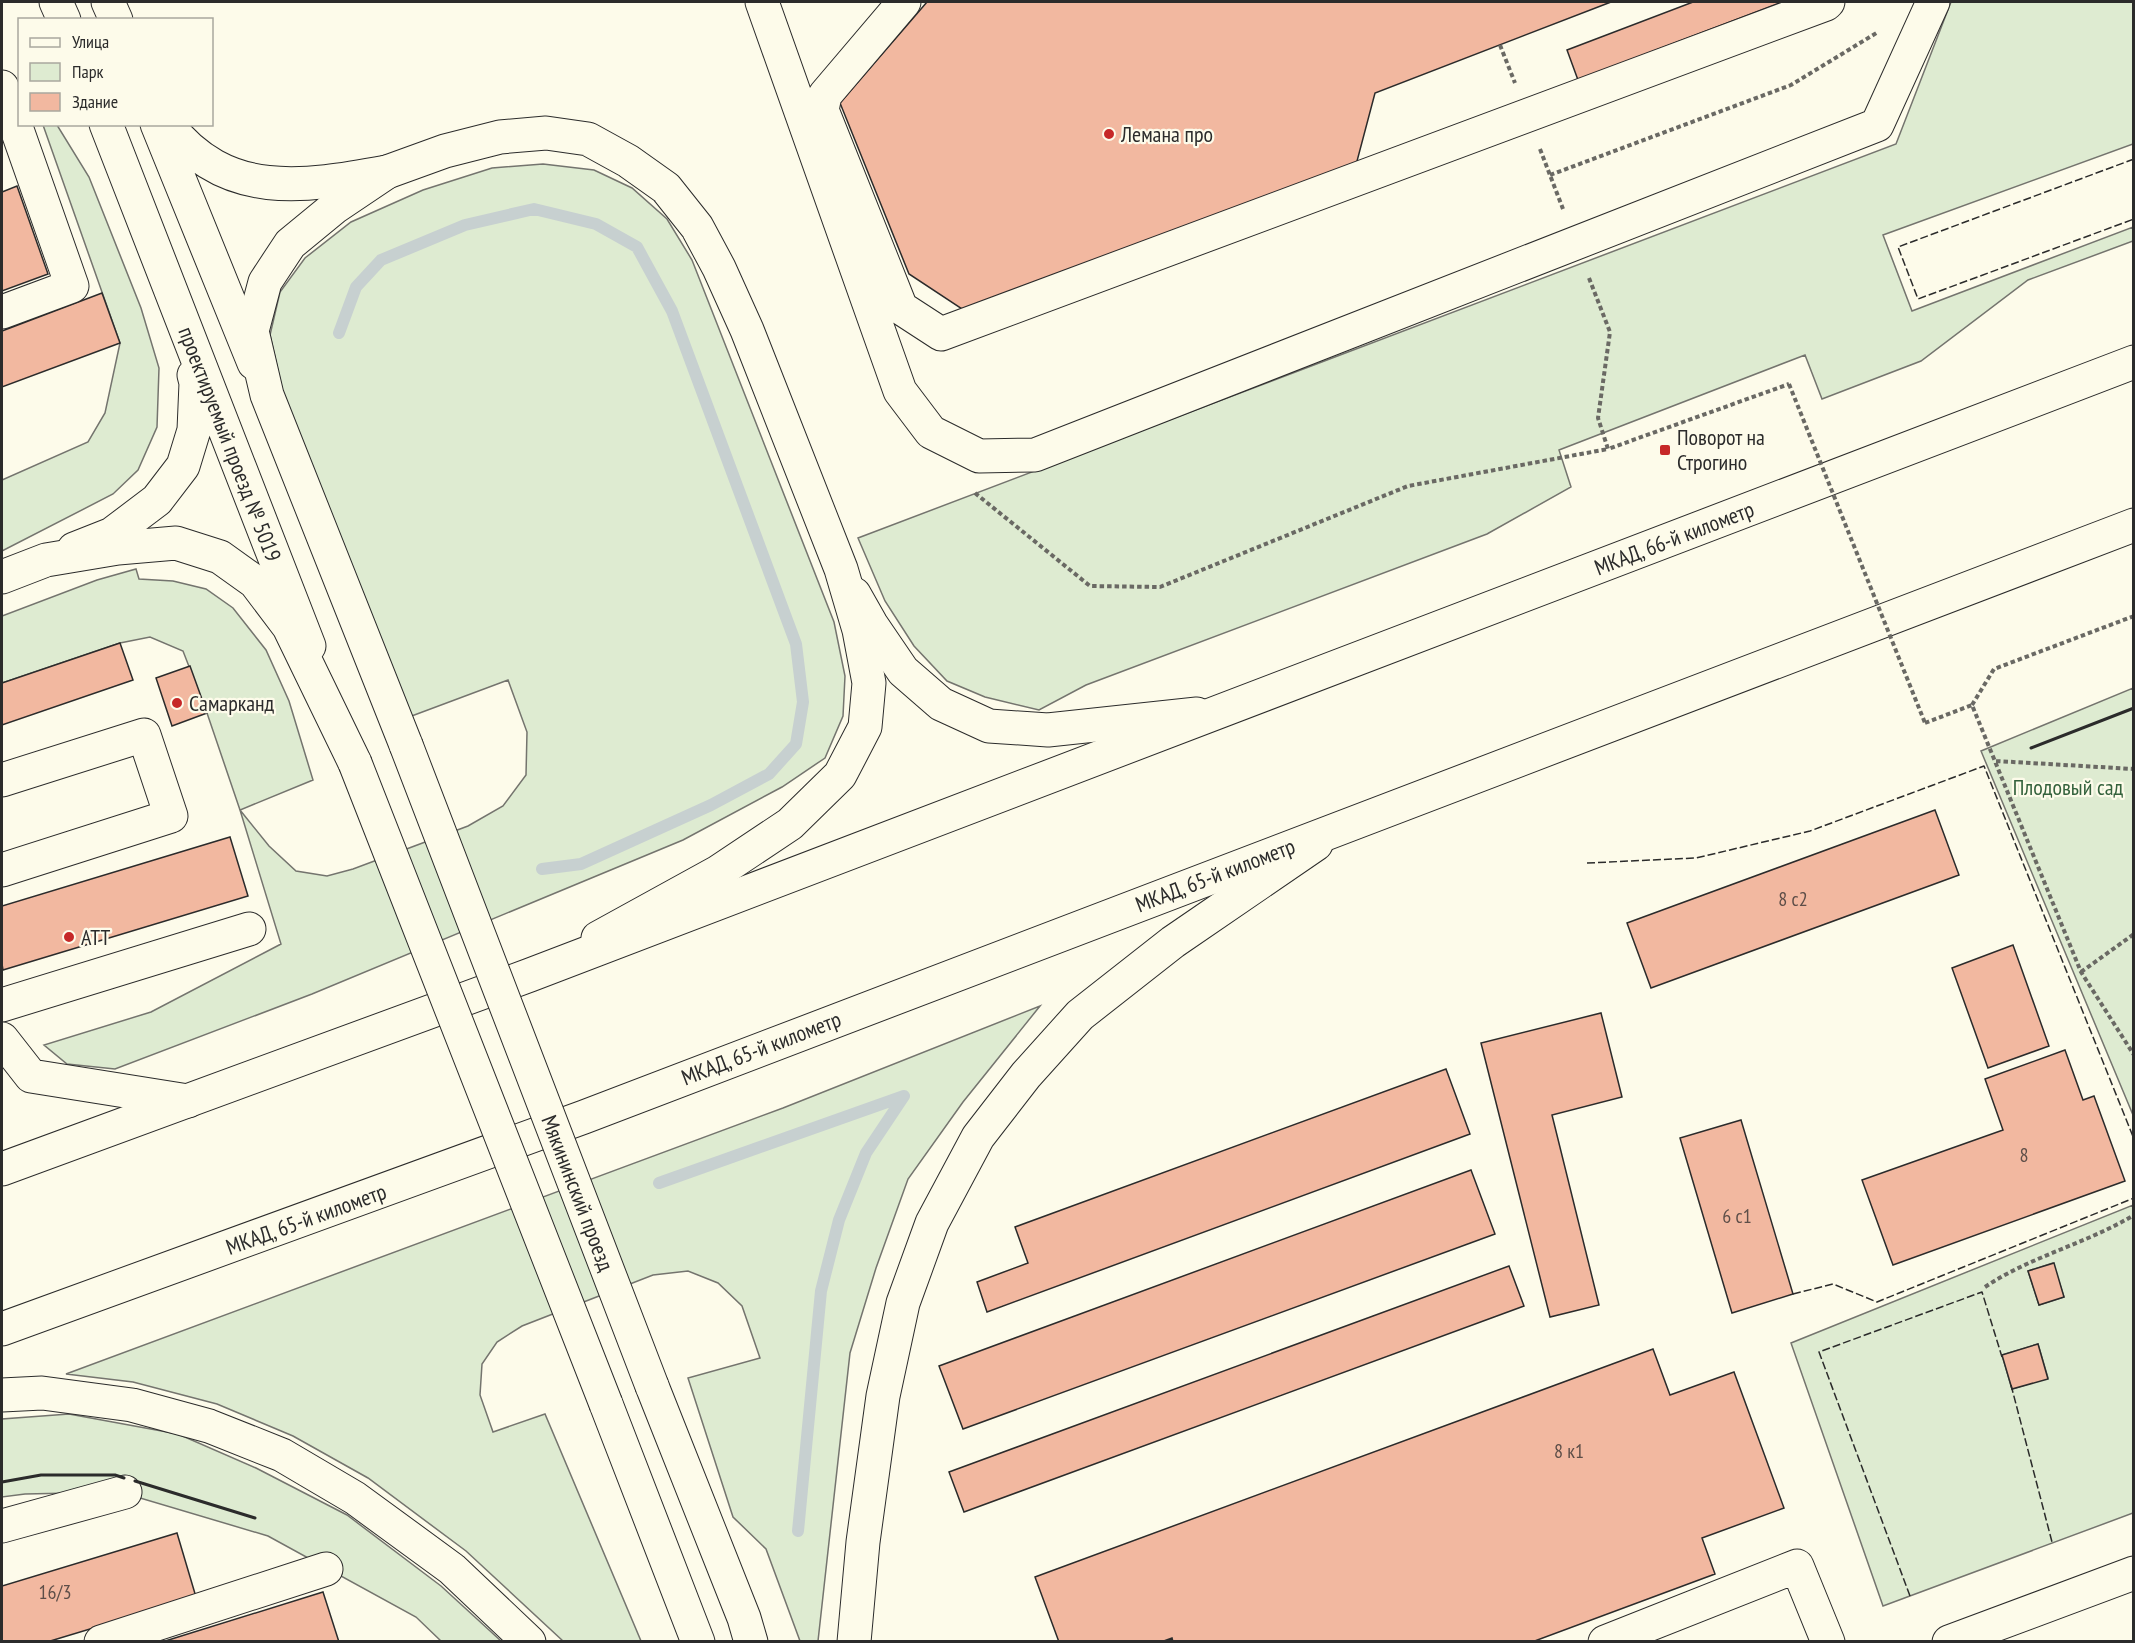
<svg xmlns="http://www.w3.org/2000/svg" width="2135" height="1643" font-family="'PT Sans Narrow',sans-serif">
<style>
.green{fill:#deebd1;stroke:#74746e;stroke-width:1.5;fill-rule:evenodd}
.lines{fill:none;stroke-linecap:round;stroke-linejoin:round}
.stream{stroke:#c7d0d0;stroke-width:12}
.building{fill:#f2b8a0;stroke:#2b2b2b;stroke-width:1.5}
.minor-casing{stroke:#2b2b2b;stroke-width:35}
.major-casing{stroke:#2b2b2b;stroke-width:35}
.highway-casing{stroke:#2b2b2b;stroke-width:35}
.path{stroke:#6a6964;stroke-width:4;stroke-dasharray:4.5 3;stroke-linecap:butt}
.minor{stroke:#fdfbea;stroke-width:33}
.major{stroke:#fdfbea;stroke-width:33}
.highway{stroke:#fdfbea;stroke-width:33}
.major-bridge-casing{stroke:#2b2b2b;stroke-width:35;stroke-linecap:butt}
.path-bridge{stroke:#6a6964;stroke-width:4;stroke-dasharray:4.5 3;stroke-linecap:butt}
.major-bridge{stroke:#fdfbea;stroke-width:33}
.fence{stroke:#2b2b2b;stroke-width:1.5;stroke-dasharray:8 3;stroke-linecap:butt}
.wall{stroke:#2b2b2b;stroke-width:3}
.poi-dot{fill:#c62828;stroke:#fdfbea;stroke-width:2}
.labels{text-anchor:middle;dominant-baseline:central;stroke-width:4.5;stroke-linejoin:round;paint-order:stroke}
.number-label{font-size:20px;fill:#5d4e48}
.poi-label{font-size:22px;fill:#2b2b2b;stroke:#fdfbea;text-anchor:start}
.street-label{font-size:22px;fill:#2b2b2b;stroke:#fdfbea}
.park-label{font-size:22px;fill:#34623c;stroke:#fdfbea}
</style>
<rect width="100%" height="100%" fill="#fdfbea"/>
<path class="green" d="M1951,2H2133V144L1883,235L1912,311L2133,227V241L2028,280L1921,361L1822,399L1805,355L1559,450L1571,487L1487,534L1086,685L1039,710L985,697L947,681L914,646L885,601L858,538L1896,144Z
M43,125H57L89,177L141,308L159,368L157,427L138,470L113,494L2,551V480L88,442L105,413L120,343Z
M543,164L594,170L632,188L667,219L692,260L834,622L845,676L843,716L825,758L782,787L683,840L312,994L115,1069L67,1064L44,1045L151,1012L281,944L240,810L207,713L183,651L150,637L120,643L2,683V616L97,580L136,569L139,579L173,581L206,589L233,608L266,650L289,701L313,780L240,810L269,846L296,871L327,876L353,869L468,826L503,806L526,775L527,732L508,680L409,717L283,393L270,335L280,292L305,258L351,222L423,190L492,168Z
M2133,688V1115L1981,751Z
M1040,1006L963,1102L908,1179L876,1268L850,1353L818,1641H800L766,1549L733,1517L688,1378L760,1358L742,1306L718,1283L688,1271L653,1275L522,1326L497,1342L482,1364L480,1395L493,1432L545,1414L641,1641H563L466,1551L368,1478L293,1436L217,1404L133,1382L66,1374L783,1108Z
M2133,1205V1513L1883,1606L1791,1343ZM2053,1263L2064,1297L2039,1305L2028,1271ZM2038,1344L2048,1378L2012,1389L2002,1355Z
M69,1414L178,1434L256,1468L347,1515L441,1586L501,1641H441L416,1617L268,1536L120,1492L25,1494L2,1497V1419Z"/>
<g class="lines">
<path class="stream" d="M339,333L356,287L381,260L465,225L534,209L596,224L637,247L672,311L796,644L803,702L796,744L769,774L711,805L581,864L542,869
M659,1183L904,1096L866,1153L839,1220L821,1291L798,1531"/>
</g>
<path class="building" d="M927,2H1611L1375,93L1356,165L965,311L909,274L840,103Z
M1693,2H1782L1578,80L1567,50Z
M17,186L48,274L2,291V192Z
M102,293L120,343L2,387V331Z
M120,643L133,680L2,725V683Z
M190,666L207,713L172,726L156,678Z
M1935,810L1959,875L1651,988L1627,923Z
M230,837L248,896L3,970L2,964V906Z
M2013,945L2049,1046L1988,1068L1952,968Z
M1601,1013L1622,1097L1552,1115L1599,1305L1550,1317L1481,1043Z
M2065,1050L2083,1100L2094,1096L2125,1181L1893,1265L1862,1180L2003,1130L1985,1079Z
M1446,1069L1470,1134L987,1312L977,1282L1028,1263L1015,1227Z
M1741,1120L1793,1294L1732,1313L1680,1138Z
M1471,1170L1495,1234L963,1429L939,1366Z
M2054,1263L2064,1297L2039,1305L2028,1271Z
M1509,1266L1524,1306L964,1512L949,1472Z
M2038,1344L2048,1379L2012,1389L2002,1355Z
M1653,1349L1670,1395L1734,1372L1784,1508L1702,1538L1715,1574L1532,1642H1173L1172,1638L1161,1642H1059L1035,1577Z
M177,1533L196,1597L47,1642H2V1586Z
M323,1592L339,1642H162Z"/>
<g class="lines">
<g class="minor-casing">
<path id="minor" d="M56,2L64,20
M108,2L116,20
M762,2L900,391L931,432L979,456L1035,455L1877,125L1933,2
M904,2L825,95L822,110L901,308L941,334L1826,4L1828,2
M2,87L72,286L2,312
M106,124L309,646
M157,124L254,363
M167,124C226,201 304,187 387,172
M74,549L112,534L157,500L183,466L194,430L196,383L194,375
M854,594L871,624L903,671L941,704L989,726L1048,730L1197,714
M2,780L144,735L171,816L2,870
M2,1005L249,929
M2,1039L31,1076L188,1101
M2,1526L125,1492
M101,1642L326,1569
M1605,1642L1797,1566L1828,1642
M1949,1642L2134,1573"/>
</g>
<g class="major-casing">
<path id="major" d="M2,577L46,560L118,548L176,543L220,557L255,582L289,627L355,763
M406,745L267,395L252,331L265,282L290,244L335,207L387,172L445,151L500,137L546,133L588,139L628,161L666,188L697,227L719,268L747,330L841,569L859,630L869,683L865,727L840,775L790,824L718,872L598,938
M652,1386L744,1618L751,1642
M2,1395L42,1393L132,1405L209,1426L282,1455L355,1498L452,1569L529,1642
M606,1404L698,1642
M854,1642L863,1542L883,1396L903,1303L932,1223L978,1137L1026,1075L1080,1015L1173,942L1316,844"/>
</g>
<g class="highway-casing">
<path id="highway" d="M2,1169L530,975L2134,362
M2,1329L584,1117L2134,525"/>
</g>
<path class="path" d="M1500,45L1515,83
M1540,149L1563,209
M1550,175L1791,85L1878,32
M1589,278L1610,332L1598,418L1608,449L1789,384
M975,493L1090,586L1160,587L1408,486L1608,449
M1972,705L1994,669L2134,616
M1925,723L1972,705L2081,972L2134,1055
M1996,761L2134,769
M2081,972L2134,934
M1985,1287C2031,1256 2086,1244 2134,1215"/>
<use href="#minor" class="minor"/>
<use href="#major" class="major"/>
<use href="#highway" class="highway"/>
<g class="major-bridge-casing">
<path id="major-bridge" d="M406,745L652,1386
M355,763L606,1404"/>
</g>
<path class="path-bridge" d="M1789,384L1925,723"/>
<use href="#major-bridge" class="major-bridge"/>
<path class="fence" d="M2134,159L1898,247L1918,299L2134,219
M1587,863L1696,858L1810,831L1984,766L2134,1139
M1793,1294L1833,1284L1877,1302L2134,1198
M2011,1385L2052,1542
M1910,1596L1819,1352L1982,1292L2002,1357"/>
<path class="wall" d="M2031,748L2134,708
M135,1481L255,1518
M2,1482L41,1475H115L124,1478"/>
</g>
<g class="poi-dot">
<circle cx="1109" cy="134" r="6"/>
<rect x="1659" y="444" width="12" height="12" rx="3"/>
<circle cx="177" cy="703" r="6"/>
<circle cx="69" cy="937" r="6"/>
</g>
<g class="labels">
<g class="number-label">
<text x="1793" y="899">8 с2</text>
<text x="2024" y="1155">8</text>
<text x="1737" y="1216">6 с1</text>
<text x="1569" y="1451">8 к1</text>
<text x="55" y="1592">16/3</text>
</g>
<g class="poi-label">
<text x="1121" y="134">Лемана про</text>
<text x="1677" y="437">Поворот на<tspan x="1677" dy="25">Строгино</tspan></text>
<text x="189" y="703">Самарканд</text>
<text x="81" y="937">АТТ</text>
</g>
<g class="street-label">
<text transform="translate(230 444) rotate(69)">проектируемый проезд № 5019</text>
<text transform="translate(1674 538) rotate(-21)">МКАД, 66-й километр</text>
<text transform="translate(1215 875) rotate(-21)">МКАД, 65-й километр</text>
<text transform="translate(761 1048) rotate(-21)">МКАД, 65-й километр</text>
<text transform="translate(578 1193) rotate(69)">Мякининский проезд</text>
<text transform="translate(306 1219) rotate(-20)">МКАД, 65-й километр</text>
</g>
<g class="park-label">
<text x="2068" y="787">Плодовый сад</text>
</g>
</g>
<rect width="2135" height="1643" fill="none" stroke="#2b2b2b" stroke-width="6"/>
<rect x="18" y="18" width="195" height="108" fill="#fdfbea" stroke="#a9a89e" stroke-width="1.5"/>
<rect x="30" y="38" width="30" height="9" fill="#fdfbea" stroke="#a9a89e" stroke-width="1.5"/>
<text x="72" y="48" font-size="18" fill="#2b2b2b">Улица</text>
<rect x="30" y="63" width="30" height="18" fill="#deebd1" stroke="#a9a89e" stroke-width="1.5"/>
<text x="72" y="78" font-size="18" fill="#2b2b2b">Парк</text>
<rect x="30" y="93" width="30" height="18" fill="#f2b8a0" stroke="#a9a89e" stroke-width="1.5"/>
<text x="72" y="108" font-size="18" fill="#2b2b2b">Здание</text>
</svg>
